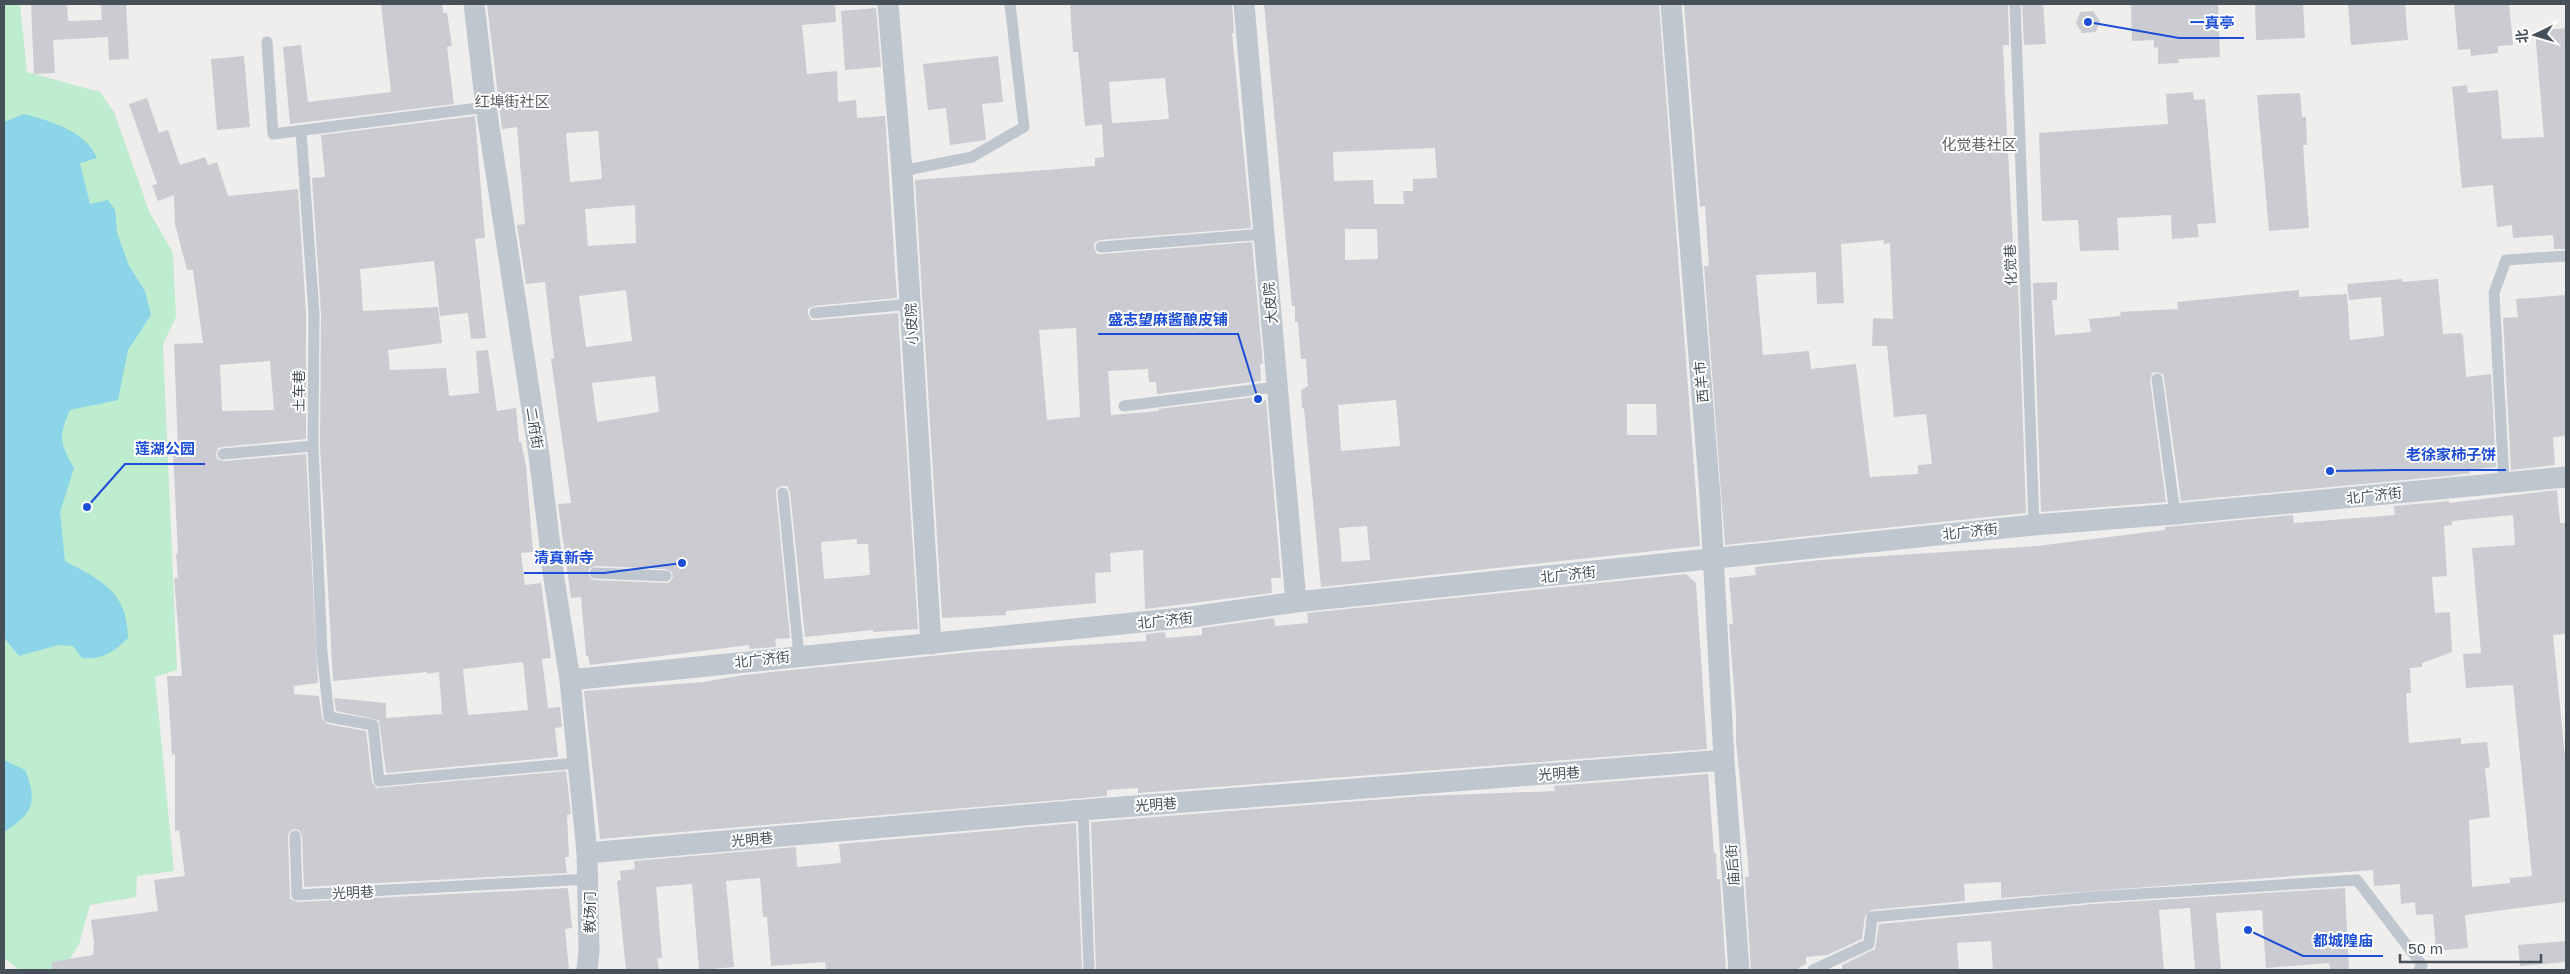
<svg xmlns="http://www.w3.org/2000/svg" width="2570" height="974" font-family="'Golos Text','Noto Sans SC',sans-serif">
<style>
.green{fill:#bdeccf}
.water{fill:#8cd4e7}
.building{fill:#caccd2;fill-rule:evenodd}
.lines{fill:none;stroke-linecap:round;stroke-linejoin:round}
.service{stroke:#bec7cf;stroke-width:11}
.minor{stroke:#bec7cf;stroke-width:21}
.labels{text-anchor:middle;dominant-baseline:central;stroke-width:4;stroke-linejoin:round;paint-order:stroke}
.street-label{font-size:14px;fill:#465059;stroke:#fff}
.neighbourhood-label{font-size:15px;fill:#5a5d61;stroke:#fff}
.leader{fill:none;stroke:#1d4ed8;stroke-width:2}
.callout-dot{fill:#1d4ed8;stroke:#fff;stroke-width:2}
.callout-label{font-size:15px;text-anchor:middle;font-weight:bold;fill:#1d4ed8;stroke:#fff;stroke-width:4;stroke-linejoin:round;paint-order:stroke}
</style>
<rect width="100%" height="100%" fill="#f0eded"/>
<path class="green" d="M4,4H20L27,72L100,92L114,112L149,211L173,253L176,317L163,344L177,670L155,677L174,871L137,876L136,897L90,905L79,944L63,970H20L4,958Z"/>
<path class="water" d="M24,114C50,121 86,131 97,158L80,163L90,204L108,200L115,210L117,232L128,264L145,291L151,315L128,350L118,400L70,410C58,436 60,444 74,468L60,512L65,561C102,581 127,591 128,638C114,652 102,660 82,658L73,646L58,645L19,656L4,638V122Z
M4,760L25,770C38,802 33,814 4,832Z"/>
<path class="building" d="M31,4H67L68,21L102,20L101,5L126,4L129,59L109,60L108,37L53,40L55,73L34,74Z
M381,4H442L443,13H447L452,46L447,47L454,104L290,124L283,47L301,45L308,102L391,92Z
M487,4H835L836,22L802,25L807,74L837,71L838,102L856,100L857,118L885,116L897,298L814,306L808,309V314L811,320H816L898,313L918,629L873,632V630L805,637L790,492L787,486H782L776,489V494L790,638L775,639L776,647L749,649V645L590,665L588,656H586L581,597L571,598L558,504L571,503L551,359L554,358L545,282L526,284L517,225L525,224L517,127L502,129ZM598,131L602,179L570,182L566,133ZM635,205L636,243L588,246L585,209ZM626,290L632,341L586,347L579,296ZM655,376L659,412L597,422L592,383ZM857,539V544H868L870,575L824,579L821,542ZM595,566L666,569L672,572L673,577L670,582L666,583L595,580L591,579L588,573L589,569Z
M1070,4H1232L1234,33H1232L1251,228L1100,240L1094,243V248L1097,254H1102L1252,242L1263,364H1260L1261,381L1157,394L1156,382H1149L1148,369L1108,371L1111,415L1159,411L1158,409L1263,396V400H1266L1281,578H1271L1272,593L1145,609L1143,550L1110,553L1111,572L1095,573L1096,603L1006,611V615L942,618L915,180L1095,166V158L1104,157L1102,124L1169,119L1165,78L1109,82L1112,123L1085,126L1078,52H1073ZM1076,328L1080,417L1047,420L1039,330Z
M1264,4H1659L1700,546L1321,587L1304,408H1302L1301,390L1308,386L1306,359H1301L1298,322H1295V306H1292ZM1435,148L1437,178L1413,179V191H1403L1404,204H1374L1373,180L1334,181L1333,152ZM1345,229H1377L1378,259L1345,260ZM1396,400L1400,446L1341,451L1338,405ZM1627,404H1656L1657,435H1627ZM1367,526L1370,560L1342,562L1339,528Z
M1684,4H2008L2009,45H2003L2005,95L2013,245L2018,283L2026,513L1725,545L1704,266H1709L1705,206L1700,207ZM1884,240L1883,244L1890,243L1893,319L1873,318L1872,346H1887L1894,417L1926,414L1932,464L1918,465V474L1870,477L1856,364L1811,369L1809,351L1763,355L1756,275L1816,272L1817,304L1844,303L1841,244Z
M2022,4H2043L2046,44L2024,45Z
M2131,4H2218L2220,57L2178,59L2179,63L2158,64V47L2154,48V40L2132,41Z
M2255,4H2303L2305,38L2256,40Z
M2348,4H2405L2408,40L2351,45Z
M2454,4H2509L2513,45L2498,46V53L2471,56L2470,49L2458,50Z
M876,8L881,67L845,70L841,11Z
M2093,11L2100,21L2096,32L2082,33L2076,23L2080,12Z
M2566,28V249H2554L2553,235L2513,238L2512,225L2497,227L2493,185L2462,188L2452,87L2467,85L2468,93L2498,90L2502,139L2544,137L2535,31Z
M244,56L250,127L217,130L211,59Z
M998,56L1003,102L982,104L986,140L950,145L946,108L928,110L923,64Z
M2193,92L2194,100L2205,99L2216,223L2197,224L2199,237L2172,239L2171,215L2117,218L2119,250L2080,251L2078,220L2042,221L2039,133L2168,124L2166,94Z
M2300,93L2302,117H2306L2307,145H2303L2309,228L2269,231L2257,95Z
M147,98L159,133L168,130L180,165L205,157L208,165L217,162L228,196L298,189L306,313V439L222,447L218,448L216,454L217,459L224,461L306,454L318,683L294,686V694L319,696L322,718L327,724L366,731L372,782L376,788L566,771L571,814L567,815L569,857H565L567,873L304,887L302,836L299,830L294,829L289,832L288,836L290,899L297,902L568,888L572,928L565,929L569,970H52V962L93,955L94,943L91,920L158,911L154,880L185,876L179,830L175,831V754L172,755L167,676H182L174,578H178L176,554H178L173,452H178L174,344L203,343L193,270H187L175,224L174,195L158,201L152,185L157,184L129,104ZM270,361L274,410L222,411L220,365Z
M475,116L485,238L475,239L486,338L471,339L468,313L440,316L434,261L360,269L363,311L438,307L442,343L388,350L390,370L446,368L449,396L479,393L476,351L488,350L497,411L516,408L519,442H521L526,466L533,552L521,553L525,585L541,583L551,658L542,659L548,708L560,707L562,727L555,728L558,757L386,773L379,720L336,711L334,698L386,703V718L442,714L439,672L427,674V672L333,681L320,446L321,313L312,178L325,177L321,135ZM523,662L528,710L468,715L463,669Z
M2402,279V282L2438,279L2443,334L2461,333L2463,336L2466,377L2491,374L2496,467L2469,470L2470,473L2447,476L2181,501L2164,378L2163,374L2156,372L2152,373L2150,380L2166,502L2041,512L2033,283L2057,282V300H2052L2055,335L2091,332L2089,319L2121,316L2120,312L2178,309L2177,302L2299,290V297L2347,294L2350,340L2384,336L2381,297L2349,300L2347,284Z
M2566,295V436L2553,437L2555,465L2511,470L2503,318L2518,317L2516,299Z
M2557,490L2560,523H2566V634L2553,635L2566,767V902L2465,915L2468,948L2436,951L2433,914L2416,915L2415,902L2401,904L2400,884L2374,886L2373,870L2001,898V882L1964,884L1965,901L1871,910L1865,916L1862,939L1827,955L1806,957V964L1795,970H1751L1745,877H1749L1747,852L1736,741V715L1729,624H1733L1729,578L1756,575L1755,567L1821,560L2037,546L2165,530V527L2293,515L2294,523L2395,515L2394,506L2449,501V503ZM2513,515L2515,545L2472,548L2481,653L2463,654L2466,688L2513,685L2532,876L2510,878V883L2472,887L2469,820L2490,817L2485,768L2490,767L2487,742L2461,744V738L2409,743L2406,693H2411L2410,668L2422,667V663L2452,652L2450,612L2435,613L2432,577L2447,576L2444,526L2452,525V521Z
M1686,574L1696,583L1707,749L1138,793V788L1107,790V796L600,839L584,691L704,682L743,675L971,652L1146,641V634L1165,632L1166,638L1202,635V628L1274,618L1275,626L1308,623L1307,613Z
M1708,774L1714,853H1716L1717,879H1720L1726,970H1096L1091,822L1423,796L1555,791L1554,786Z
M1076,823L1082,970H826L825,962L771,966L767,917H763L760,878L726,881L734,967L699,970L692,884L656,887L662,958H657L659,970H626L617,881L621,880L620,871L635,869L634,861L796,847L797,867L841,863L839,844Z
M2345,888L2349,970H2330L2329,963L2266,968L2262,910L2216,913L2221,970H2195L2190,908L2159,910L2164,970H1993L1991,941L1957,943L1959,970H1842V965L1875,949L1879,924L2093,904Z
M2566,941V962L2520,966L2518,945Z"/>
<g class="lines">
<path class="service" d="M2015,4L2034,525
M267,42L273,134L486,107
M301,131L314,313L313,446L322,652L329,717L373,725L379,781L577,763
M902,171L972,157L1024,127L1010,4
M1101,247L1264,234
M815,313L910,304
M2157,379L2175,514
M1124,406L1276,387
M223,454L313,446
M2504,482L2494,293L2506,260L2566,256
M783,493L799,656
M595,573L666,576
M1083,810L1089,970
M295,836L297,895L589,879
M1813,970L1869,944L1872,917L2092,897L2357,880L2422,965L2419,970"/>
<path class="minor" d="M474,4L486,107L539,455L554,579L570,680L587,853L589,951L587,970
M888,4L902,171L931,644
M1244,4L1296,602
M1671,4L1710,496L1724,760L1739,970
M570,680L1191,617L1296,602L2034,525L2175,514L2566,477
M587,853L1083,810L1724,760"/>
</g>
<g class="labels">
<g class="street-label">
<text transform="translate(2010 265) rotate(-92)">化觉巷</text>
<text transform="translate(1270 303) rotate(-95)">大皮院</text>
<text transform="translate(911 324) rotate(-93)">小皮院</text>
<text transform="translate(1701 382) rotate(-95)">西羊市</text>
<text transform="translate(298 391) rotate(-90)">土车巷</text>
<text transform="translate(535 428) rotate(81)">二府街</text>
<text transform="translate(2374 495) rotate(-6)">北广济街</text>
<text transform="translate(1970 531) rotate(-6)">北广济街</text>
<text transform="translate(1568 574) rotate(-6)">北广济街</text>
<text transform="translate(1165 620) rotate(-6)">北广济街</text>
<text transform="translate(762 659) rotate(-6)">北广济街</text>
<text transform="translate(1559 773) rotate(-4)">光明巷</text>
<text transform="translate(1156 804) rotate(-4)">光明巷</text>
<text transform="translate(752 839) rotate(-5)">光明巷</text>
<text transform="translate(1732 865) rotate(-94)">庙后街</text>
<text transform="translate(353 892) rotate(-3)">光明巷</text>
<text transform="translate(589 912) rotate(-90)">教场门</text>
</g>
<g class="neighbourhood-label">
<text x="512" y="101">红埠街社区</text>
<text x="1979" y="144">化觉巷社区</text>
</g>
</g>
<path class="leader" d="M2088 22L2179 38H2244M1258 399L1238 334H1098M87 507L125 464H205M2330 471L2396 470H2506M682 563L604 573H524M2248 930L2303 956H2383"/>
<g class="callout-dot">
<circle cx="2088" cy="22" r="5"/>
<circle cx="1258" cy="399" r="5"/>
<circle cx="87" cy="507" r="5"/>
<circle cx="2330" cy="471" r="5"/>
<circle cx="682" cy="563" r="5"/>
<circle cx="2248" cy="930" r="5"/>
</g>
<g class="callout-label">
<text x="2212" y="28">一真亭</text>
<text x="1168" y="325">盛志望麻酱酿皮铺</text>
<text x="165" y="454">莲湖公园</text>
<text x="2451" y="460">老徐家杮子饼</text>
<text x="564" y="563">清真新寺</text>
<text x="2343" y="946">都城隍庙</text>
</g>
<rect width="2570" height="974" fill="none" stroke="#465059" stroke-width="10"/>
<g transform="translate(2535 35) rotate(265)" stroke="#ffffff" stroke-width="4" paint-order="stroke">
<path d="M0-4L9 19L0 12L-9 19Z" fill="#465059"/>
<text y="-8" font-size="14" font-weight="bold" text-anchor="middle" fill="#465059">北</text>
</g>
<path d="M2400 954v8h141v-8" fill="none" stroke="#465059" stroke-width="2.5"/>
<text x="2408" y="954" font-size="15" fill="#465059" stroke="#ffffff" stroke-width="4" paint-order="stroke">50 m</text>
</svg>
